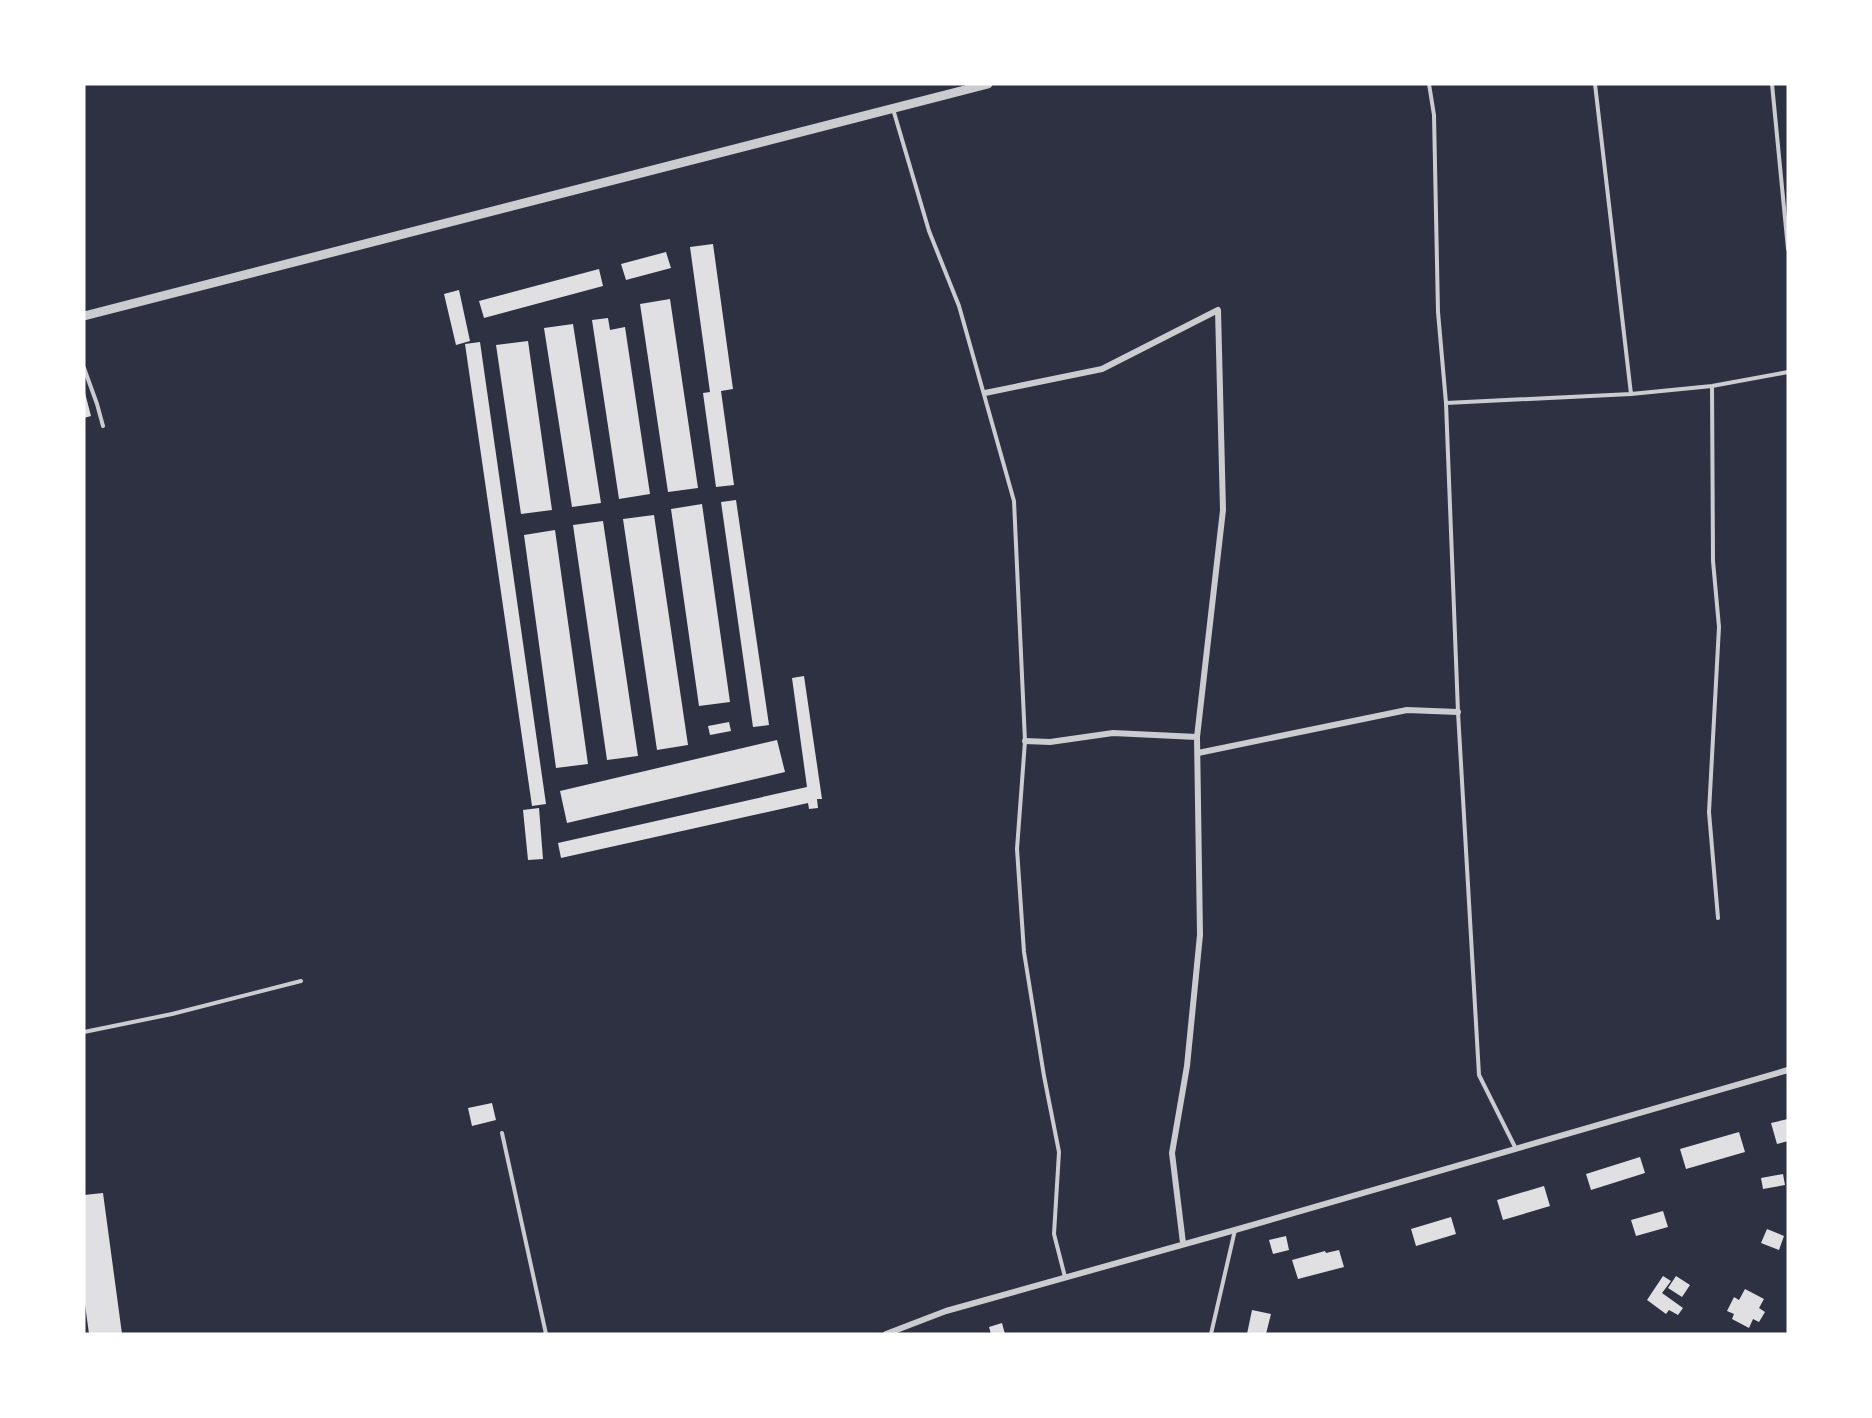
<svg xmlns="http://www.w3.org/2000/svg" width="1872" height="1418" font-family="Mulish,sans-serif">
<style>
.building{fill:#e0e0e3}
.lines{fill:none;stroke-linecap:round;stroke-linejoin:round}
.service{stroke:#caccd0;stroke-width:4}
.minor{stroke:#caccd0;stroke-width:6}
.tertiary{stroke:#caccd0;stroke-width:9}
</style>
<rect width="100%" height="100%" fill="#2d3142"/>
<path class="building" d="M713,244L733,389L721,391L734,485L716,487L703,393L710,392L690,247Z
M666,252L671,268L626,280L621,264Z
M599,269L603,286L484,318L479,301Z
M459,290L470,341L456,345L444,294Z
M670,299L698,488L668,492L640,304Z
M608,318L610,330L625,327L650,494L619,499L592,320Z
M573,324L601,503L572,507L544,328Z
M528,341L552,510L521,514L496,345Z
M480,342L546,804L532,806L465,344Z
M84,389L91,416L84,418Z
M736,500L769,725L753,727L721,502Z
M702,504L730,702L699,706L671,509Z
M654,515L688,745L657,750L623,519Z
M603,521L638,756L607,760L573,525Z
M555,530L588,764L556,768L524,535Z
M804,676L822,799H817L818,808L809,809L808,803L561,858L558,843L807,787L792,678Z
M729,722L731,731L710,735L708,726Z
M777,740L785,772L567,823L560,791Z
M539,808L543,859L528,860L523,810Z
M492,1103L496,1120L472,1126L468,1108Z
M1788,1119V1141L1777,1144L1771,1123Z
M1739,1132L1745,1152L1686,1169L1680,1149Z
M1640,1157L1645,1173L1591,1190L1586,1174Z
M1783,1174L1785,1185L1763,1189L1761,1178Z
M1544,1186L1550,1206L1503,1220L1497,1200Z
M103,1193L122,1334H89L84,1297V1195Z
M1663,1211L1668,1227L1636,1236L1631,1220Z
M1451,1217L1456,1234L1416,1246L1411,1229Z
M1767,1229L1784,1236L1779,1250L1761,1243Z
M1286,1236L1289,1250L1273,1254L1269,1240Z
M1339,1250L1344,1267L1298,1279L1292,1260L1325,1251L1326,1253Z
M1663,1276L1671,1281L1662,1293L1683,1308L1678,1315L1669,1310L1666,1314L1647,1300Z
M1676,1276L1690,1285L1682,1297L1668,1288Z
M1745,1289L1764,1299L1759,1308L1765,1312L1759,1322L1753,1319L1749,1328L1732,1319L1734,1314L1727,1311L1734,1297L1739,1300Z
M1252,1310L1271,1314L1266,1334H1247Z
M1002,1323L1005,1334H991L989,1327Z"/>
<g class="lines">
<path class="service" d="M1429,84L1434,115L1438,312L1446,403L1458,712L1479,1075L1516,1149
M1595,84L1631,394
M1772,84L1788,249
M893,109L929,231L959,306L1014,501L1025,741L1017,849L1024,952L1044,1076L1059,1152L1054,1234L1065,1277
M84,368L97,404L103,426
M1712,386L1713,561L1719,627L1709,812L1718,918
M1446,403L1631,394L1712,386L1788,372
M84,1032L172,1014L301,981
M502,1133L546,1334
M1211,1334L1235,1230"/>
<path class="minor" d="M985,393L1102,369L1218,310L1223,510L1197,737L1200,935L1187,1066L1172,1153L1183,1243
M1025,741L1050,742L1113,733L1197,737
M1198,753L1407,710L1458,712
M886,1334L946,1311L1235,1230L1788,1070"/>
<path class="tertiary" d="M84,316L988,84"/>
</g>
<rect width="1872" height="1418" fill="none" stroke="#ffffff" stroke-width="171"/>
</svg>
